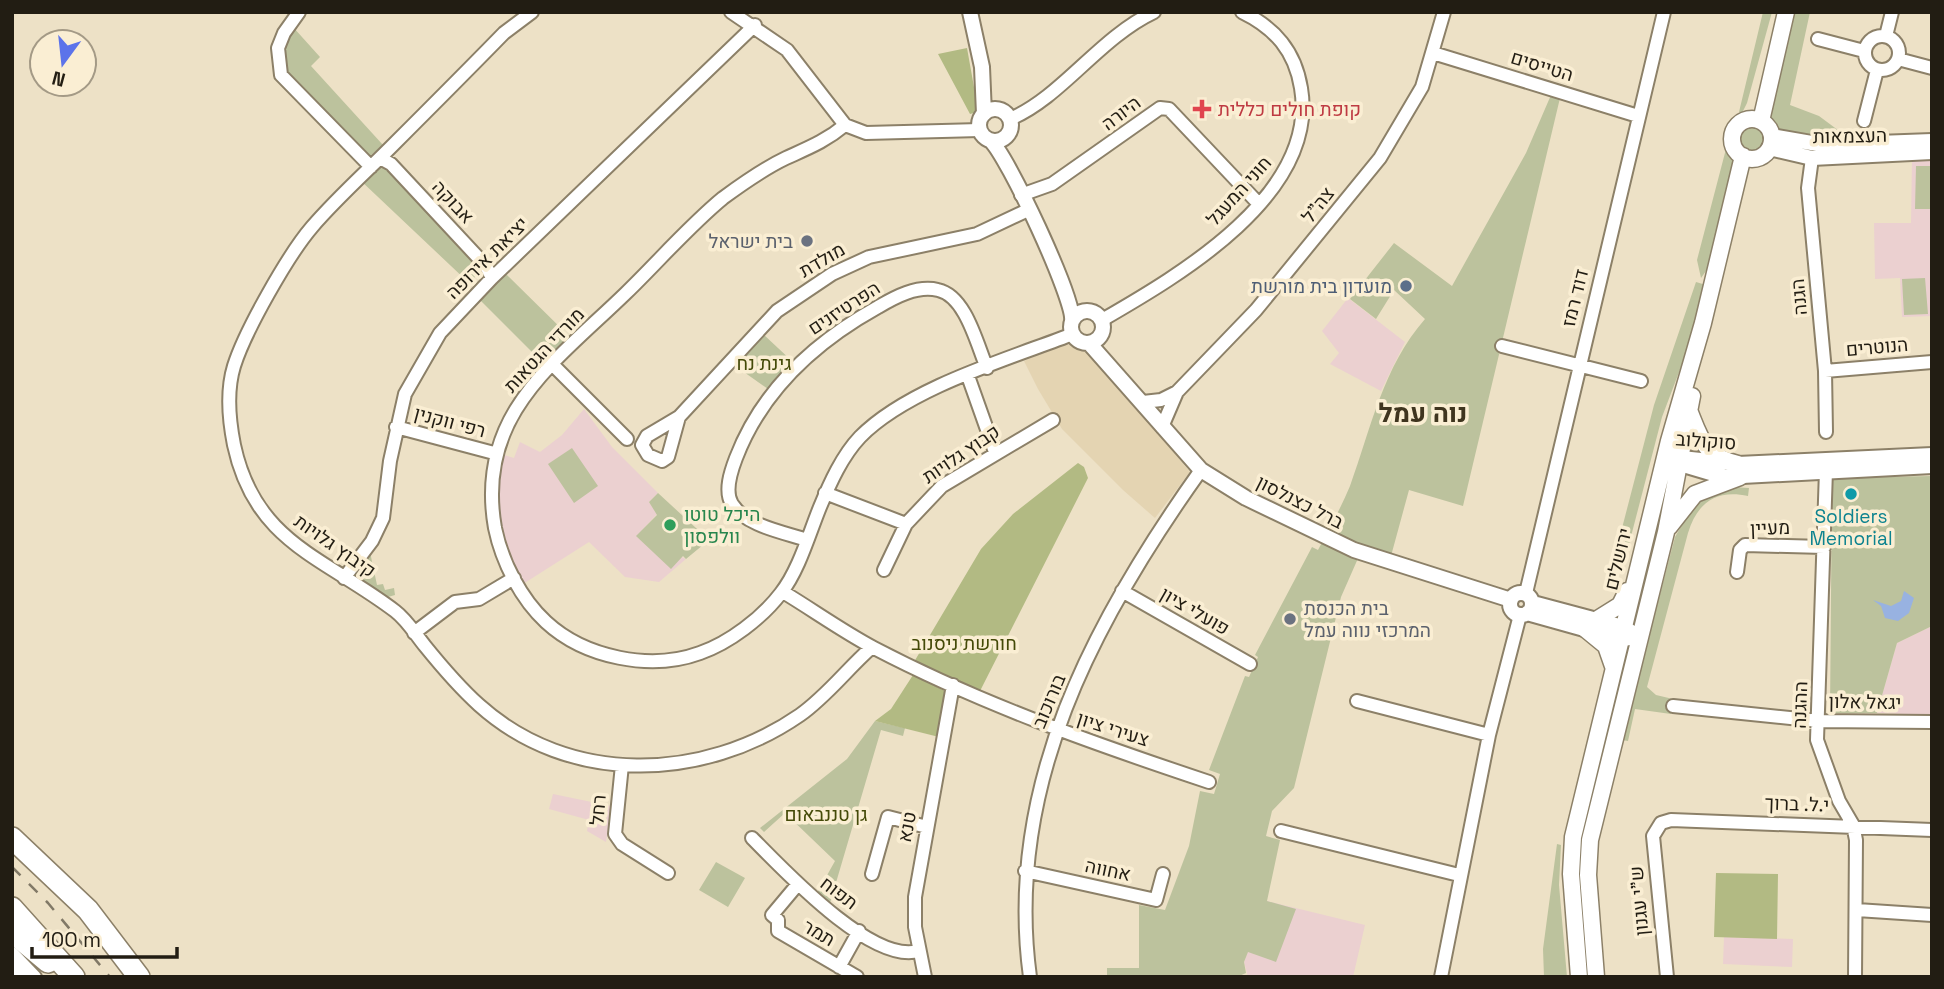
<svg xmlns="http://www.w3.org/2000/svg" width="1944" height="989" font-family="'Space Grotesk',Heebo,sans-serif">
<style>
.built{fill:#e4d4b2}
.education{fill:#ebd0d0}
.green{fill:#bcc29d}
.forest{fill:#b2ba83}
.water{fill:#98b2e1}
.lines{fill:none;stroke-linecap:round;stroke-linejoin:round}
.minor-casing{stroke:#8c8068;stroke-width:16}
.tertiary-casing{stroke:#8c8068;stroke-width:18}
.secondary-casing{stroke:#8c8068;stroke-width:19}
.motorway-casing{stroke:#8c8068;stroke-width:24}
.minor{stroke:#fff;stroke-width:12}
.tertiary{stroke:#fff;stroke-width:14}
.secondary{stroke:#fff;stroke-width:16}
.motorway{stroke:#fff;stroke-width:21}
.rail{stroke:#817967;stroke-width:2.5;stroke-dasharray:12 12;stroke-linecap:butt}
.health-dot{fill:#e0444e;stroke:#faeed3;stroke-width:2.5}
.worship-dot{fill:#6b7280;stroke:#faeed3;stroke-width:2.5}
.service-dot{fill:#5c6f8a;stroke:#faeed3;stroke-width:2.5}
.culture-dot{fill:#0f9aa8;stroke:#faeed3;stroke-width:2.5}
.leisure-dot{fill:#2e9e5b;stroke:#faeed3;stroke-width:2.5}
.labels{text-anchor:middle;dominant-baseline:central;stroke-width:7;stroke-linejoin:round;paint-order:stroke}
.street-label{font-size:19px;fill:#221d13;stroke:#faeed3}
.health-label{font-size:19px;fill:#be3a42;stroke:#faeed3;text-anchor:start}
.worship-label{font-size:19px;fill:#5b616d;stroke:#faeed3;text-anchor:end}
.service-label{font-size:19px;fill:#4e5e75;stroke:#faeed3;text-anchor:end}
.park-label{font-size:19px;fill:#444a08;stroke:#faeed3}
.leisure-label{font-size:19px;fill:#27864d;stroke:#faeed3;text-anchor:start}
.culture-label{font-size:19px;fill:#0d838f;stroke:#faeed3}
.district-label{font-size:26px;font-weight:bold;fill:#3f351f;stroke:#faeed3}
</style>
<rect width="100%" height="100%" fill="#ede1c6"/>
<path class="built" d="M1064,344L1086,348L1190,472L1155,518L1123,490L1062,429L1038,389L1024,361Z"/>
<path class="education" d="M1932,158V316L1902,317L1900,278L1875,279L1874,223H1911L1912,159Z
M1348,298L1405,342L1381,391L1330,364L1339,353L1322,331Z
M584,409L612,447L658,493L649,502L657,514L637,536L686,559L659,582L625,577L589,542L523,584L505,549L496,501L501,454L514,458L520,442L540,452L562,435Z
M1932,626V715L1877,713L1897,643Z
M553,794L611,806L606,842L587,831L589,820L549,809Z
M1267,901L1365,925L1353,977H1248L1244,962Z
M1724,937L1793,939L1792,967L1723,964Z"/>
<path class="green" d="M1763,12H1772L1747,103L1742,113L1739,112Z
M1793,12H1810L1790,105L1819,116L1850,139C1831,139 1779,139 1768,123Z
M293,27L320,57L311,66L383,145L370,156L286,70L282,48Z
M1551,95L1560,98L1463,506L1409,490L1391,556L1363,547L1341,597L1294,788L1272,811L1266,836L1280,840L1267,901L1296,909L1276,962L1248,952L1244,962L1246,973L1237,977H1107V968H1139V905L1165,910L1189,846L1200,791L1214,794L1220,774L1209,770L1245,676L1249,677L1258,657L1255,655L1312,547L1318,550C1329,529 1341,508 1350,486C1371,428 1383,367 1425,319L1394,290L1376,319L1350,299L1394,243L1452,286L1526,153Z
M1739 139a13 13 0 1 1 26 0a13 13 0 1 1-26 0Z
M1726,149L1733,156L1734,163L1711,264L1701,278L1697,260Z
M380,158L486,266L469,283L359,179Z
M1916,166H1932V209H1915Z
M504,272L571,338L544,364L478,298Z
M1925,278L1928,314L1904,315L1902,279Z
M1696,282L1706,285L1695,330L1662,417L1628,548L1621,532L1654,405Z
M763,334L793,362L768,389L734,365Z
M572,448L598,486L574,503L548,464Z
M1932,476V626L1897,643L1877,713H1830L1832,478Z
M1734,487L1749,488L1748,496C1716,489 1697,503 1688,533L1647,687L1656,695L1673,699L1671,714L1635,709L1628,741L1622,740L1675,537L1694,504L1705,496Z
M658,493L709,540L686,559L683,556L671,569L636,536L657,515L649,502Z
M370,552L377,585L383,584L385,590L394,588L395,595L388,597L360,580L359,567Z
M875,721L905,728L903,736L881,730L830,903L816,895L835,861L785,813L764,832L760,828L847,759Z
M1557,844L1561,845L1559,885L1567,977H1544L1543,949Z
M716,862L745,878L728,907L699,890Z"/>
<path class="forest" d="M967,48L977,104L974,113L970,114L938,54Z
M1078,463L1084,467L1088,478L979,693L914,662L981,549L1013,514Z
M913,675L945,691L939,737L875,721L891,709Z
M1716,873L1778,874L1777,939L1714,937Z"/>
<path class="water" d="M1904,591L1914,598L1909,613L1898,621L1885,618L1881,606L1873,600L1891,606L1901,601Z"/>
<g class="lines">
<g class="minor-casing">
<path id="minor" d="M299,12L284,33L278,48L281,75L371,167
M532,12L504,33C467,71 429,109 391,147C365,173 336,199 312,227C288,255 245,331 234,366C226,392 229,420 234,445C255,543 324,557 395,611C407,620 416,635 425,646C442,667 459,687 479,705C569,786 703,782 800,715C827,696 847,669 872,647
M731,12L787,50L845,125
M1865 53a17 17 0 1 1 34 0a17 17 0 1 1-34 0Z
M1886,36L1892,12
M1818,39L1864,51
M1433,53L1638,116
M1898,59L1932,68
M1010,119C1062,97 1099,38 1154,12
M1864,121L1877,70
M845,125C826,141 808,148 786,158C765,168 742,184 723,198C689,226 658,262 626,293C554,363 475,415 495,528C502,562 521,599 546,622C585,658 651,671 700,653C729,643 762,618 781,593C799,570 809,534 820,507C830,483 842,456 860,437C908,388 1008,359 1073,334
M845,125L866,133L980,130
M380,158L391,164L486,266L492,278
M1812,158L1808,188L1825,371L1826,432
M1021,195L1052,184L1160,108L1169,109L1258,203
M1102,320C1180,275 1319,194 1301,88C1295,51 1275,28 1242,12
M1502,346L1641,381
M552,364L627,439
M1825,371L1932,362
M968,376L995,452
M1143,402L1161,400L1177,392
M679,417L668,457L662,461L648,455L642,445L647,436L679,417L777,311L832,274L869,257L977,234L1028,210
M396,427L494,453
M1162,427L1177,392L1256,310L1380,158L1422,87L1444,12
M1826,470L1817,740L1839,801L1853,825L1856,840L1855,977
M825,493L906,524
M807,540C783,532 746,526 732,504C724,491 731,471 736,458C762,390 815,342 878,307C895,297 917,285 938,290C966,296 977,345 987,368
M884,570L906,524L942,486L1053,420
M1737,572L1740,550L1745,545L1824,547
M344,578L372,541L383,518L390,461L405,394L440,333L492,278L755,25
M1122,591L1250,664
M783,592C813,610 842,631 874,648C981,704 1095,744 1209,782
M1526,593L1664,12
M414,633L455,602L479,599L514,578
M1357,701L1489,735
M1673,706L1819,721L1932,722
M622,765L615,834L622,844L668,873
M1281,831L1459,875
M752,838C783,869 871,964 918,951
M1025,871L1156,900L1163,874
M872,874L888,817L927,827
M798,884L772,915L778,920V931L857,977
M1857,910L1932,915
M12,953L35,977
M12,966L23,977
M839,967L859,931
M925,977L915,927V897L953,685
M1030,977C1004,787 1094,620 1201,470
M1441,977L1489,735L1520,615
M1667,977L1653,836L1661,823L1671,820L1932,830"/>
</g>
<g class="tertiary-casing">
<path id="tertiary" d="M970,12L982,67L984,114
M979 125a16 16 0 1 1 32 0a16 16 0 1 1-32 0Z
M1771,136L1823,145L1932,141
M990,140C1007,154 1075,300 1072,321
M1769,148L1812,158L1932,152
M1071 327a16 16 0 1 1 32 0a16 16 0 1 1-32 0Z
M1089,343L1201,470L1246,498L1354,550L1511,600
M1672,457L1738,464L1932,455
M1670,461L1724,477L1932,466
M1510 604a11 11 0 1 1 22 0a11 11 0 1 1-22 0Z
M1533,603L1623,627L1633,633
M1527,613L1620,639L1631,638"/>
</g>
<g class="secondary-casing">
<path id="secondary" d="M1732 139a20 20 0 1 1 40 0a20 20 0 1 1-40 0Z
M1761,121L1786,12
M1689,410C1701,440 1704,456 1738,464
M1669,527L1695,494L1740,477
M1596,620L1620,605L1627,591
M1584,628L1606,646L1613,666
M1579,977L1571,874L1573,837L1669,441L1703,323L1743,156
M1596,977L1588,875L1590,840L1666,532L1692,396"/>
</g>
<g class="motorway-casing">
<path id="motorway" d="M12,838L88,910L139,977
M12,908L74,977
M12,932L48,962"/>
</g>
<use href="#minor" class="minor"/>
<use href="#tertiary" class="tertiary"/>
<use href="#secondary" class="secondary"/>
<use href="#motorway" class="motorway"/>
<path class="rail" d="M12,867L48,903L110,977"/>
</g>
<path class="health-dot" d="M1198.5 98.5h7v7h7v7h-7v7h-7v-7h-7v-7h7z"/>
<g class="worship-dot">
<circle cx="807" cy="241" r="7"/>
<circle cx="1290" cy="619" r="7"/>
</g>
<circle class="service-dot" cx="1406" cy="286" r="7"/>
<circle class="culture-dot" cx="1851" cy="494" r="7"/>
<circle class="leisure-dot" cx="670" cy="525" r="7"/>
<g class="labels">
<g class="street-label">
<text transform="translate(1542 66) rotate(17)">הטייסים</text>
<text transform="translate(1121 113) rotate(-37)">היורה</text>
<text transform="translate(1850 136) rotate(-1)">העצמאות</text>
<text transform="translate(1239 191) rotate(-48)">חוני המעגל</text>
<text transform="translate(453 202) rotate(47)">אבוקה</text>
<text transform="translate(1318 205) rotate(-52)">צה"ל</text>
<text transform="translate(487 258) rotate(-45)">יציאת אירופה</text>
<text transform="translate(822 260) rotate(-30)">מולדת</text>
<text transform="translate(1799 297) rotate(-95)">הגנה</text>
<text transform="translate(1575 298) rotate(-76)">דוד רמז</text>
<text transform="translate(844 308) rotate(-33)">הפרטיזנים</text>
<text transform="translate(1877 347) rotate(-5)">הנוטרים</text>
<text transform="translate(544 350) rotate(-47)">מורדי הגטאות</text>
<text transform="translate(450 422) rotate(15)">רפי ווקנין</text>
<text transform="translate(1706 441) rotate(4)">סוקולוב</text>
<text transform="translate(961 454) rotate(-34)">קבוץ גלויות</text>
<text transform="translate(1300 502) rotate(27)">ברל כצנלסון</text>
<text transform="translate(1770 528) rotate(-2)">מעיין</text>
<text transform="translate(335 546) rotate(35)">קיבוץ גלויות</text>
<text transform="translate(1618 559) rotate(-76)">ירושלים</text>
<text transform="translate(1195 611) rotate(30)">פועלי ציון</text>
<text transform="translate(1049 701) rotate(-67)">בורוכוב</text>
<text transform="translate(1865 702) rotate(1)">יגאל אלון</text>
<text transform="translate(1800 705) rotate(-88)">ההגנה</text>
<text transform="translate(1113 729) rotate(18)">צעירי ציון</text>
<text transform="translate(1797 804) rotate(2)">י.ל. ברוך</text>
<text transform="translate(598 810) rotate(-85)">רחל</text>
<text transform="translate(907 827) rotate(-79)">טנא</text>
<text transform="translate(1108 870) rotate(12)">אחווה</text>
<text transform="translate(839 893) rotate(37)">תפוח</text>
<text transform="translate(1639 901) rotate(-95)">ש"י עגנון</text>
<text transform="translate(819 933) rotate(30)">תמר</text>
</g>
<g class="health-label">
<text x="1218" y="109">קופת חולים כללית</text>
</g>
<g class="worship-label">
<text x="793" y="241">בית ישראל</text>
<text x="1304" y="608" text-anchor="start">בית הכנסת<tspan x="1304" dy="22">המרכזי נווה עמל</tspan></text>
</g>
<g class="service-label">
<text x="1392" y="286">מועדון בית מורשת</text>
</g>
<g class="park-label">
<text x="764" y="363">גינת נח</text>
<text x="964" y="643">חורשת ניסנוב</text>
<text x="826" y="814">גן טננבאום</text>
</g>
<g class="leisure-label">
<text x="684" y="514">היכל טוטו<tspan x="684" dy="22">וולפסון</tspan></text>
</g>
<g class="culture-label">
<text x="1851" y="516">Soldiers<tspan x="1851" dy="22">Memorial</tspan></text>
</g>
<g class="district-label">
<text x="1423" y="413">נוה עמל</text>
</g>
</g>
<rect width="1944" height="989" fill="none" stroke="#221d13" stroke-width="28"/>
<g transform="translate(63 63) rotate(195)"><circle r="33" fill="#faeed3" stroke="#a49a86" stroke-width="2"/>
<path d="M0-5L12 26L0 18L-12 26Z" fill="#5c73ea"/>
<text y="-10" font-size="19" font-weight="bold" text-anchor="middle" fill="#221d13">N</text>
</g>
<path d="M32 947v10h145v-10" fill="none" stroke="#221d13" stroke-width="3.5"/>
<text x="42" y="947" font-size="21" fill="#221d13" stroke="#faeed3" stroke-width="5" paint-order="stroke">100 m</text>
</svg>
